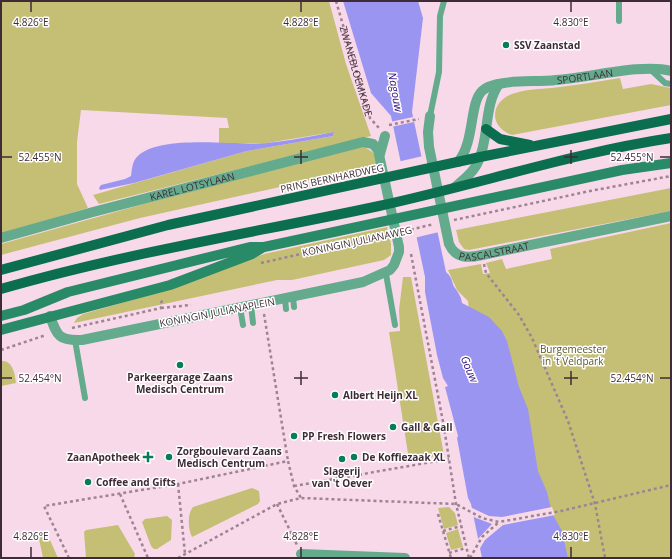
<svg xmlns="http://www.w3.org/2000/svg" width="672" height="559" font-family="'Open Sans',sans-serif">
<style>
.green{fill:#c5bf76}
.water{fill:#9a95f1}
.pier{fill:#f8d9ea}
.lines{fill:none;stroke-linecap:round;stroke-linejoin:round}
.path{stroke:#9d8492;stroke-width:2.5;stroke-dasharray:3 3;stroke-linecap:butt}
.lane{stroke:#63ab8c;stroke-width:6}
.street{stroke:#63ab8c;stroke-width:10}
.secondary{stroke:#298a67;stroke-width:10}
.primary{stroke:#0b6e4f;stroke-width:10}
.ticks{fill:none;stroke:#3e2b36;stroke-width:1.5}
.poi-dot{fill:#077c59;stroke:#fff;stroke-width:1.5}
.labels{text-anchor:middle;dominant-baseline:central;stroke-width:3;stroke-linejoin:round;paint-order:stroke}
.poi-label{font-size:10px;font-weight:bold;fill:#3e2b36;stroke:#fff;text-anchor:start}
.street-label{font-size:10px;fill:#3e2b36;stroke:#fff}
.park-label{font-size:10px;fill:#5a572a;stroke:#fff}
.water-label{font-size:11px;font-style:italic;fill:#2c0a78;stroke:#fff}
.ticks-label{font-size:10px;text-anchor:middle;fill:#3e2b36;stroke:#fff;stroke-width:3;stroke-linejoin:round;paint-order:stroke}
</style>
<rect width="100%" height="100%" fill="#f8d9ea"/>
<path class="green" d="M1,1H329L346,64L371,136L99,204L93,195L247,151L333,136L334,132L267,143H219V128H229L227,118L81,110L77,142V184L88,208L1,234Z
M620,78L623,89L651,84L671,88V105L512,135C487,126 491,100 515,93C527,89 540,89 552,88C575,85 597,82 620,78Z
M363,146L374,153L379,165L140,218L1,255V244L151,202Z
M671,188V211L469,250L464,249L459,242L456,230Z
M671,223V558H495L468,301L457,290L448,270L481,264L483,274L490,273L486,263L502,259L506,269L552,259L550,249Z
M387,227L391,244V255L384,260L292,280H277L74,323L77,318L83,314L167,290L264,254Z
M403,277H411L444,455L409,460L389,332L400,331L399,310Z
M1,361C13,360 15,374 16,383L1,386Z
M252,488L259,491L260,501L258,504L192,537C188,529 187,514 193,507Z
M449,507L455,513L458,525L444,529L438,508Z
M167,516L172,520L171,540L157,549H154L151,546L142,522L145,519Z
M118,525L135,554L134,558H86L84,532L86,530Z
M458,529L463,547L451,550L446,533Z
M38,534L50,540L58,558H43Z"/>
<path class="water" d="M343,1H418L423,18L412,112L446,272C454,279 451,283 455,288C459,294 461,296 462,303L489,317L502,331L507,341L519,387L528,409L538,471L547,492L552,513L562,531L568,558H482L471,504L468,498L457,438L458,436L445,387L448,386L443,378L437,355L425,292V277L391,116L371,93Z
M334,132L333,136L247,151L134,183L100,190L99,188L101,185L125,179L131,176C132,170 132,163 136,158C157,133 235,146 267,143C289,141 312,136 334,132Z"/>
<path class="pier" d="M413,117L414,122L391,127L390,122Z
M423,156L439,232L414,238L397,162Z
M470,507L489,516L502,517L552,507L555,515L503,525L485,540L479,550L477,540L492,524L471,516Z"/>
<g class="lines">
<g class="path">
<path id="s1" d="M336,1L370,118L379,128"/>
<path d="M389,125L419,119"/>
<path d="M454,220L590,191L671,176"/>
<path d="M405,231L434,224"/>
<path d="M411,254L444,427L456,504L469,558"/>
<path d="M261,263L385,235"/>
<path d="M484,264L486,273L519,315L532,338L568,421L595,504L605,558"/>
<path d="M161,308L191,305"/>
<path d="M264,314L288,461"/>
<path d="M72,328L161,308V303L163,299"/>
<path d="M1,350L46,335"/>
<path d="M178,484L185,554"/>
<path d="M294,486L449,459"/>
<path d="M120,494L148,558"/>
<path d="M277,504L297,545"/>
<path d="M438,514L451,558"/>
<path d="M443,531L461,526"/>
<path d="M449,553L466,548"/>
<path d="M69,558L44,506L178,484L288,461L294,486L301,498"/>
<path d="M178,558L277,504L301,498L456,504L482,518L499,522L561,511L671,485"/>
<path d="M470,558L482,537L499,522"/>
</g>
<path class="lane" d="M619,1V21
M650,69L665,83L671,84
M430,116L439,72L440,16L444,1
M386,274L395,325
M293,297L294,307
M285,299L286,309
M251,305L253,323
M240,307L243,325
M75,340L85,398"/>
<g class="street">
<path id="s2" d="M430,116L428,132L429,147L449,244C456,259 468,258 482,255L671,216"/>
<path d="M380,154L385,136"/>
<path id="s3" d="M458,162C475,142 469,104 482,91C487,86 497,84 504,83C521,80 539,82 556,80C589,78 642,63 671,71"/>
<path d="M455,187C463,180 474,172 478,162C490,137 483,107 499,84"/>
<path id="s4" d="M1,238L93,212L363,142L373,144L378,150L399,247V252L394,265L390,270L363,282L82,340C59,341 57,336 50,316"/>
<path d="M301,554L405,558"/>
</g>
<path class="secondary" d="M1,316L24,310L68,292L250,247H264L622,170L671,163
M1,330L170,285L252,254L262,248"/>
<path class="primary" d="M486,129L500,139L530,145
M1,270L168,225L480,157L671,119
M1,289C125,253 253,233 379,206C476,185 572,153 671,138"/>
</g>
<path class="ticks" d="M31,2V12M301,2V12M571,2V12M301,150V164M571,150V164M2,157H12M294,157H308M564,157H578M660,157H670M301,371V385M571,371V385M2,378H12M294,378H308M564,378H578M660,378H670M31,547V557M301,547V557M571,547V557"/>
<g class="poi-dot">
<circle cx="506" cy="45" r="4"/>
<circle cx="180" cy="365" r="4"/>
<circle cx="335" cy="395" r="4"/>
<circle cx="393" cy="427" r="4"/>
<circle cx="294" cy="436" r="4"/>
<path d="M146 451h4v4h4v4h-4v4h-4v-4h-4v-4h4z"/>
<circle cx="169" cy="457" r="4"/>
<circle cx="354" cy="457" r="4"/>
<circle cx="342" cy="459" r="4"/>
<circle cx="88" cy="482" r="4"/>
</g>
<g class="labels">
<g class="poi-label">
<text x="514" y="45">SSV Zaanstad</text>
<text x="180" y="377" text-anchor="middle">Parkeergarage Zaans<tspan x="180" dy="12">Medisch Centrum</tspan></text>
<text x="343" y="395">Albert Heijn XL</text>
<text x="401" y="427">Gall &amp; Gall</text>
<text x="302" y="436">PP Fresh Flowers</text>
<text x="177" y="451">Zorgboulevard Zaans<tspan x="177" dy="12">Medisch Centrum</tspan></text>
<text x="140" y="457" text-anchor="end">ZaanApotheek</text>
<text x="362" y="457">De Koffiezaak XL</text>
<text x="342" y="471" text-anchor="middle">Slagerij<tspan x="342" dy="12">van 't Oever</tspan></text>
<text x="96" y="482">Coffee and Gifts</text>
</g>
<g class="street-label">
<text stroke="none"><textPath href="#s1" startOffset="73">ZWANEBLOEMKADE</textPath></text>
<text stroke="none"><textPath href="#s3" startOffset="181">SPORTLAAN</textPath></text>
<text transform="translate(332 178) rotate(-12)">PRINS BERNHARDWEG</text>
<text stroke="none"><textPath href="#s4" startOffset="198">KAREL LOTSYLAAN</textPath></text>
<text transform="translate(357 241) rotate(-12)">KONINGIN JULIANAWEG</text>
<text stroke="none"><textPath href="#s2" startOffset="181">PASCALSTRAAT</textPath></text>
<text transform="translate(217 312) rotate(-11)">KONINGIN JULIANAPLEIN</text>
</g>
<g class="park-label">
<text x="573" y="349">Burgemeester<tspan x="573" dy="12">in 't Veldpark</tspan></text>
</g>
<g class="water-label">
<text transform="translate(396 92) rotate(80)">Nagouw</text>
<text transform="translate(470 369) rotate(67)">Gouw</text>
</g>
</g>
<g class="ticks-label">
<text x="31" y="26">4.826°E</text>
<text x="301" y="26">4.828°E</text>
<text x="571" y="26">4.830°E</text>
<text x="40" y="161">52.455°N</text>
<text x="632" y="161">52.455°N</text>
<text x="40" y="382">52.454°N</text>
<text x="632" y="382">52.454°N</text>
<text x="31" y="540">4.826°E</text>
<text x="301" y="540">4.828°E</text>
<text x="571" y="540">4.830°E</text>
</g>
<rect width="672" height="559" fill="none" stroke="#3e2b36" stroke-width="4"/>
</svg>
